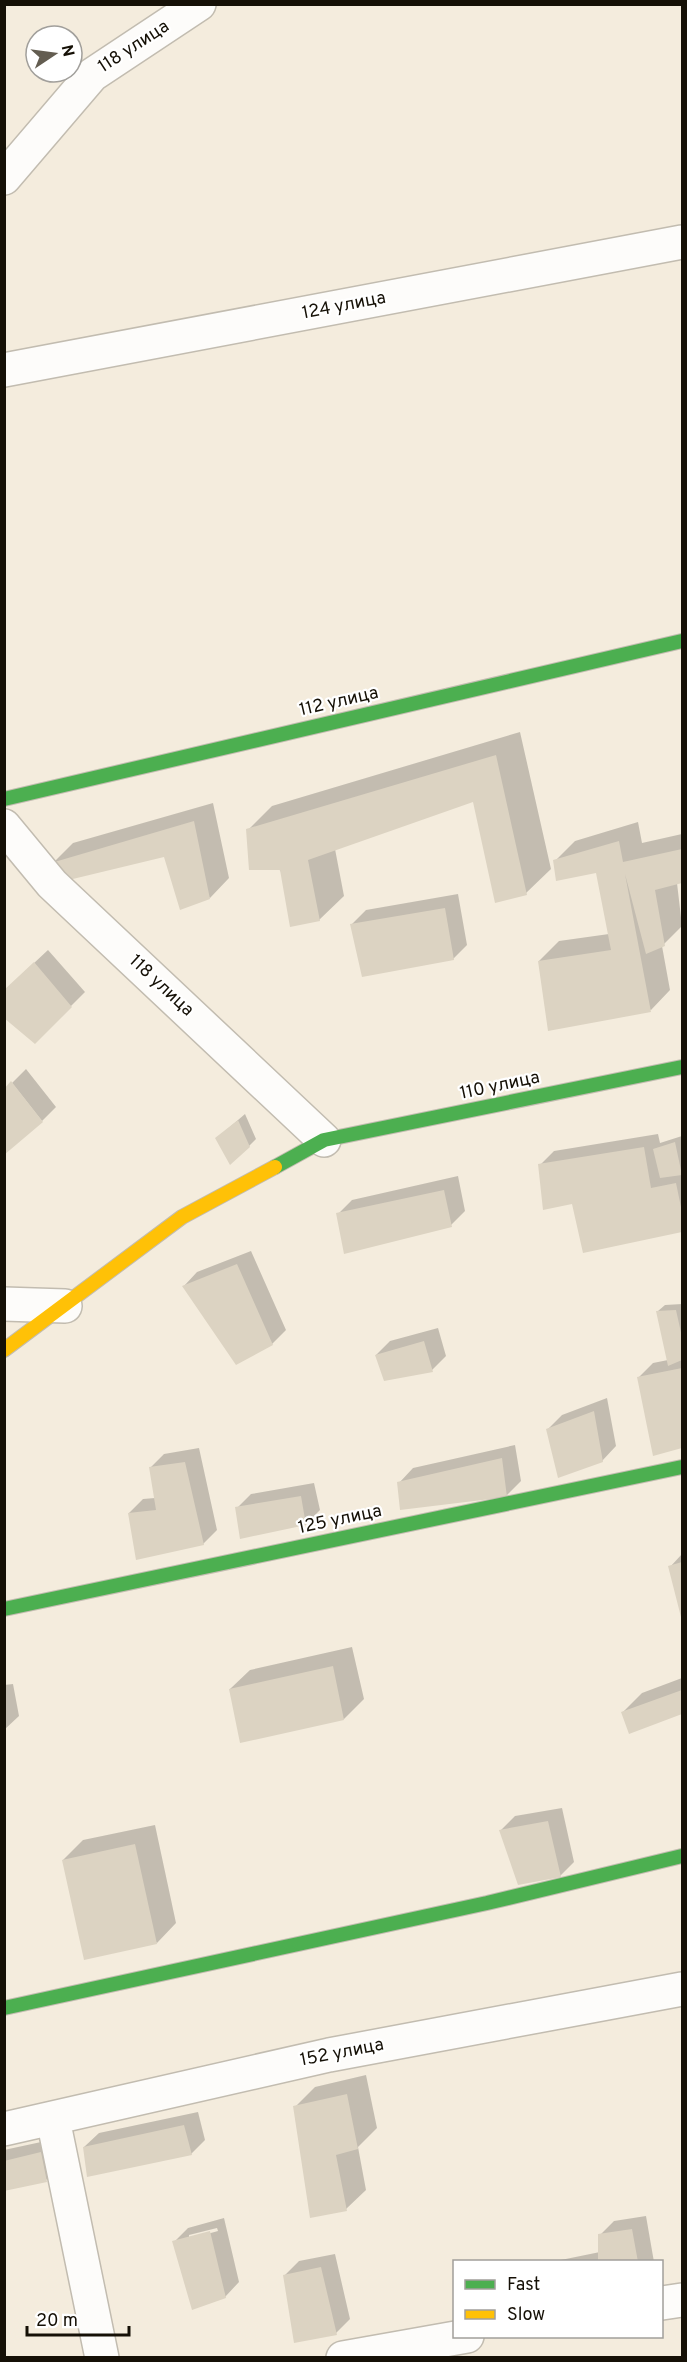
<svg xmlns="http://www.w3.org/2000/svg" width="687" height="2362" font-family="Overpass,sans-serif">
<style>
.shadow{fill:#0003;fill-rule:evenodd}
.building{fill:#dcd3c2}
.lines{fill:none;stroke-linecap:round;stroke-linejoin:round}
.street-casing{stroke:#c2bcb0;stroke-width:36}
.fast-casing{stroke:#c2bcb0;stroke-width:16}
.slow-casing{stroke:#c2bcb0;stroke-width:16}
.street{stroke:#fdfcfa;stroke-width:33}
.fast{stroke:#4caf50;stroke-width:14}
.slow{stroke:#ffc107;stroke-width:14}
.labels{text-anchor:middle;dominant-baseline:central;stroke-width:4.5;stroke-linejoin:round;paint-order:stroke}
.street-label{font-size:18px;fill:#151006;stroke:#fff}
</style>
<rect width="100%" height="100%" fill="#f4ecdd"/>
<path class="shadow" d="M520,732L551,869L526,893L474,800L335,849L344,896L319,920L248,830L272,806Z
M213,803L229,878L210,898L165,855L53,863L73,843Z
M638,822L642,843L682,834V882L677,883L682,926L662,946L670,990L651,1010L539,961L559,941L609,934L597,871L555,861L575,841Z
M458,894L467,945L453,959L352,924L366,910Z
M48,950L85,992L35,1042L4,991Z
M26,1069L56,1107L42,1121L12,1083Z
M245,1114L256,1139L249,1146L224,1132Z
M658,1134L660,1143L682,1136V1231L584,1252L573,1203L540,1165L554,1151Z
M458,1176L465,1211L451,1225L338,1214L352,1200Z
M251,1251L286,1330L272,1344L184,1286L197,1272Z
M682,1304V1446L654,1454L639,1377L653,1363L668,1360L658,1311L665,1305Z
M438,1328L446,1356L432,1370L376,1355L390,1341Z
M607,1398L616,1446L602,1461L548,1429L562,1415Z
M515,1445L521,1481L507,1495L399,1483L413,1468Z
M199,1448L217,1530L203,1544L129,1513L143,1499L155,1498L150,1468L164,1454Z
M314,1483L320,1510L306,1524L237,1508L251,1494Z
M682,1554V1618L670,1567Z
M352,1647L364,1699L344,1719L230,1689L250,1670Z
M682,1678V1712L630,1732L622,1713L642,1693Z
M13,1684L19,1716L4,1730V1685Z
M562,1808L574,1862L560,1876L501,1830L515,1816Z
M155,1825L176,1923L157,1943L63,1860L83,1840Z
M366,2075L377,2128L358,2147L366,2190L346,2209L295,2107L315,2087Z
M198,2112L205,2140L191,2154L84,2147L99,2133Z
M55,2139L60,2166L46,2180L4,2189V2150Z
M646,2216L654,2262H551L600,2252V2235L614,2221Z
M224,2218L239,2282L225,2297L174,2242L188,2228ZM217,2228L218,2231L189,2239V2235Z
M335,2254L350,2319L336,2333L285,2275L299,2261Z"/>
<path class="building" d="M496,755L527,895L495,903L473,802L308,860L320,921L290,927L280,870H249L246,829Z
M194,821L210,899L180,910L164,857L52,884L51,863Z
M619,841L623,862L682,849V883L655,890L665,946L646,954L625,874L651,1012L548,1031L538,961L611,950L596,873L556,881L553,860Z
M445,908L454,960L362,977L350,924Z
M34,962L72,1007L35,1044L4,1018V990Z
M11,1081L43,1122L4,1155V1089Z
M238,1120L250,1147L230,1165L215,1138Z
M675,1142L682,1175L660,1178L653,1149Z
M644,1147L651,1188L676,1183L682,1212V1232L583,1253L572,1204L543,1210L538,1164Z
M444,1190L452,1227L344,1254L336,1213Z
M237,1264L273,1345L236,1365L182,1286Z
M676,1310L682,1337V1360L668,1366L656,1311Z
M424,1341L433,1372L384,1381L375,1355Z
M682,1368V1448L653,1456L637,1377Z
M594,1411L603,1462L558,1478L546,1429Z
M502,1458L507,1497L400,1510L397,1482Z
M185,1462L204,1545L136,1560L128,1513L156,1510L149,1467Z
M301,1496L306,1525L240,1539L235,1507Z
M682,1562V1621L668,1566Z
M333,1666L344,1720L240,1743L229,1689Z
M682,1690V1714L629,1734L621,1712Z
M548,1821L561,1877L518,1885L499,1830Z
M135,1844L157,1944L84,1960L62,1860Z
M347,2094L358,2149L336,2155L347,2211L310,2218L293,2106Z
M184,2125L192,2155L87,2177L83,2147Z
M41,2152L47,2182L4,2191V2161Z
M632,2229L638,2262H598V2234Z
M210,2231L226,2298L192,2310L172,2241Z
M321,2267L337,2335L294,2343L283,2275Z"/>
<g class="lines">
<g class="street-casing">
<path id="street" d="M4,178L92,75L199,4
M4,370L682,242
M4,826L52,884L324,1140
M4,1304L65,1306
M53,2119L102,2358
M4,2129L329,2055L682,1989
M662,2303L682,2300
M343,2358L467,2336"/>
</g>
<g class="fast-casing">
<path id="fast" d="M4,799L682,641
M275,1167L324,1140L682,1067
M4,1609L682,1467
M4,2008L487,1903L682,1856"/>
</g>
<g class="slow-casing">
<path id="slow" d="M4,1350L182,1217L275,1167"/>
</g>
<use href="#street" class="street"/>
<use href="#fast" class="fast"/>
<use href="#slow" class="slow"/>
</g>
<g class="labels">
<g class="street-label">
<text transform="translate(134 47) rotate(-33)">118 улица</text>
<text transform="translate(344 306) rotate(-11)">124 улица</text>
<text transform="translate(339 702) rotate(-13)">112 улица</text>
<text transform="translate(161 986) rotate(43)">118 улица</text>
<text transform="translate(500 1086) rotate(-12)">110 улица</text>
<text transform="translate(340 1520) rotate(-12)">125 улица</text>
<text transform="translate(342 2053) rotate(-11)">152 улица</text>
</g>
</g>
<rect width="687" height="2362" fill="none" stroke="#151006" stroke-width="12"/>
<rect x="453" y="2260" width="210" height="78" fill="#ffffff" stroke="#a19f9b" stroke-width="1.5"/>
<rect x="465" y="2280" width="30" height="9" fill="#4caf50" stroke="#a19f9b" stroke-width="1.5"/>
<text x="507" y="2290" font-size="18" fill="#151006">Fast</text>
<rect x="465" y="2310" width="30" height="9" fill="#ffc107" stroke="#a19f9b" stroke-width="1.5"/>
<text x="507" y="2320" font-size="18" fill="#151006">Slow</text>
<g transform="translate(54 54) rotate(77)"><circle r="28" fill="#ffffff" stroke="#a19f9b" stroke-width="1.5"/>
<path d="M0-4.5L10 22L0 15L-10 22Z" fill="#635d51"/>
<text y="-9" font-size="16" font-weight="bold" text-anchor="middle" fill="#151006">N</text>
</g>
<path d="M27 2326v9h102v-9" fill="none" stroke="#151006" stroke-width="3"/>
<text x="36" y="2326" font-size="18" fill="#151006" stroke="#ffffff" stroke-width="4.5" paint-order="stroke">20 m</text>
</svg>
